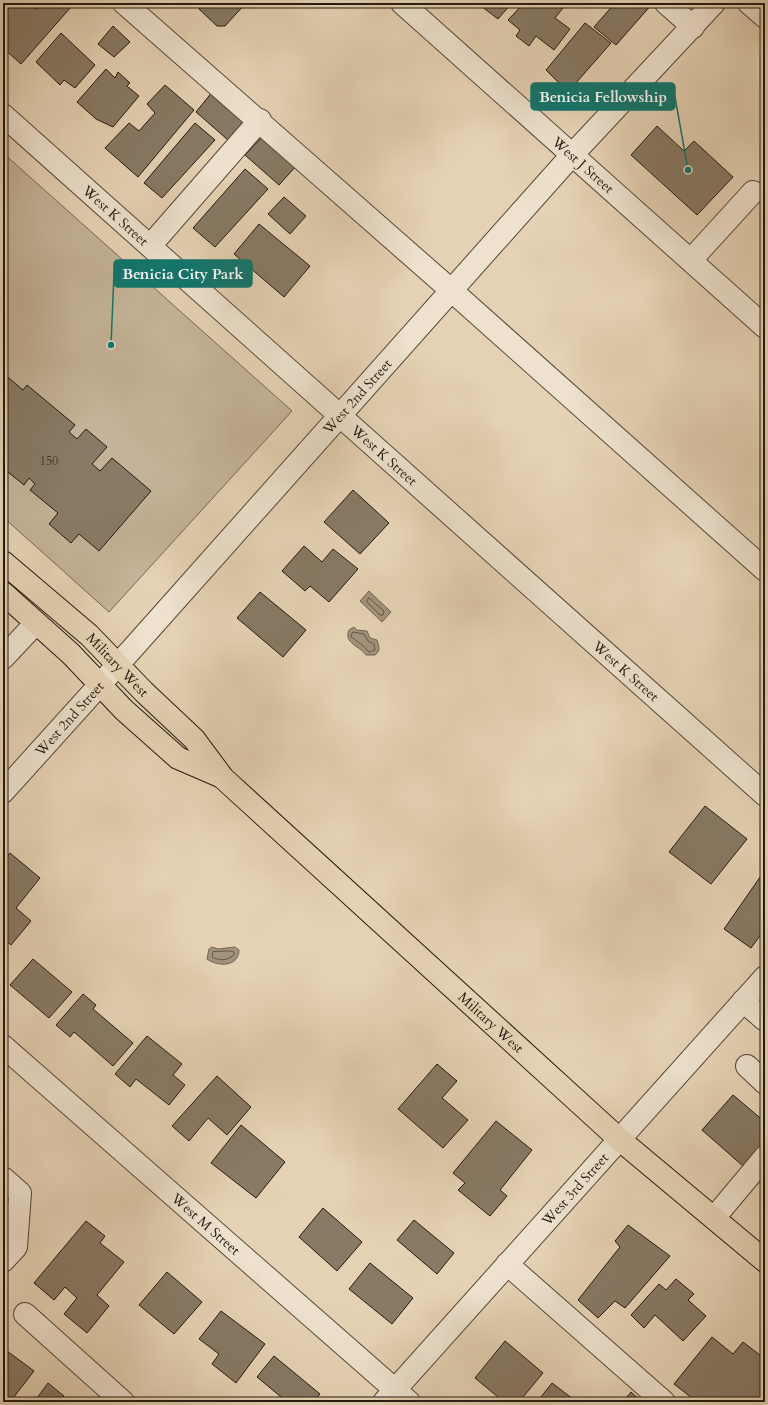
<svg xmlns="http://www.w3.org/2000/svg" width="768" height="1405" font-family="Cardo,serif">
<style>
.green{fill:#c4b398;stroke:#746654}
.water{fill:#a3937c;stroke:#706351}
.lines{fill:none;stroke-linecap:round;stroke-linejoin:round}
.shore{stroke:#635646;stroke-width:1}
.building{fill:#887a65;stroke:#231a10}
.minor-casing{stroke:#544839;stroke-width:24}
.major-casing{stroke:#231a10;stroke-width:24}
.minor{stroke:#eee2ce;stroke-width:22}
.major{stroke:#e5d2b4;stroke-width:22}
.labels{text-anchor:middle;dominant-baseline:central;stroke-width:3;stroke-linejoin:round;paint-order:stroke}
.number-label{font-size:12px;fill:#3c3225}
.street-label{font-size:14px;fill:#231a10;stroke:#eee2ce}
.leader{fill:none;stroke:#0f766e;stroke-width:1.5}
.callout-dot{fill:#0f766e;stroke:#eee2ce;stroke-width:1.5}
.callout{fill:#0f766e;stroke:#0f766e;stroke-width:1.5}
.callout-label{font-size:15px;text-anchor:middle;font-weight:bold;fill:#fff}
</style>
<rect width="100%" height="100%" fill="#e5d2b4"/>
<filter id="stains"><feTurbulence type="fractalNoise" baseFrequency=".005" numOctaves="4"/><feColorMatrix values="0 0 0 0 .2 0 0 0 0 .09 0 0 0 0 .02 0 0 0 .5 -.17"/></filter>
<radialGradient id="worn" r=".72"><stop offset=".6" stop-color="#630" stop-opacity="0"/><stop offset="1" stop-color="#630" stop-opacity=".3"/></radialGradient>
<path class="green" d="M3,153L292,411L109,612L3,517Z"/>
<path class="water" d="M369,591L391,612L382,622L360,601Z
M354,627L357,630L367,631L370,638L377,640C379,647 381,650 375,655H366C360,646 343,643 349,630Z
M212,947L218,949L235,947L239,950C239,967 218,967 207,959L209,949Z"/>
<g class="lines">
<path class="shore" d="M369,598L384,611L383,615H380L367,602Z
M353,632L364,634L368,641L374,644L375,650L369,652C364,646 357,641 351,637Z
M230,951L234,952V955C226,961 220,961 212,957L213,952Z"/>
</g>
<path class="building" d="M3,3H27L36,9L41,3H68L71,7L21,64L3,48Z
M204,3H246L225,26H217L199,9Z
M477,3H512L498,19Z
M524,3H567L555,18L570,29L554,50L536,36L529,46L516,36L520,30L508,20Z
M615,3H653L616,45L594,27Z
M585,23L611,43L568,92L546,70Z
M113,26L130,42L114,57L98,44Z
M61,33L95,65L75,88L64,80L60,85L36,62Z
M106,69L115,78L118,72L130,83L127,86L139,96L113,127L96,119L77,102Z
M165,85L194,110L138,177L105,148L129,123L139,131L155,113L147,104Z
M213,91L246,119L228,140L196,112Z
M195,123L215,140L162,198L144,183Z
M657,126L684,151L694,141L733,177L697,215L631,155Z
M263,136L297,165L279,185L245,155Z
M245,169L268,189L215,247L193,228Z
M284,197L306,216L290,234L268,214Z
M259,224L310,266L284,297L234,254Z
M3,373L23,390L27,385L75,425L69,432L77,439L86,429L107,447L92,464L100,471L112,458L151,491L99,551L79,534L71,543L49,524L58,513L30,490L35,484L29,478L24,485L3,468Z
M353,490L389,523L360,554L324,522Z
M304,546L322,562L333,549L358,569L329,602L310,586L305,591L282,571Z
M260,592L306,630L283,657L237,618Z
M705,806L747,839L711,884L669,852Z
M10,853L40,878L16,908L31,921L11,945L3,938V862Z
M765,870V929L751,948L724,929Z
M33,959L72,992L49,1018L10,985Z
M83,994L96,1005L93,1009L133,1043L113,1066L74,1032L70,1037L56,1025Z
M147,1036L182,1064L173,1075L185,1085L169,1105L136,1079L130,1087L115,1074Z
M437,1064L457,1081L442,1098L468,1120L443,1148L398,1109Z
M217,1076L251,1107L227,1135L208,1118L189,1141L172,1126Z
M733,1095L765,1122V1142L743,1166L702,1130Z
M496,1121L532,1150L500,1190L507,1196L490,1216L458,1190L465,1183L453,1173Z
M241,1125L285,1162L256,1198L211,1163Z
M765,1178V1189L760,1184Z
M323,1208L362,1242L337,1271L299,1237Z
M414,1220L454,1253L437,1274L397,1240Z
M86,1221L105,1236L100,1243L124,1262L97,1295L109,1306L87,1333L64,1314L77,1298L65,1287L54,1300L34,1283Z
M628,1225L670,1256L625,1308L615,1301L598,1318L578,1300L620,1247L615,1241Z
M370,1263L413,1298L392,1324L349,1289Z
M167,1272L202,1302L174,1334L139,1305Z
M676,1279L694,1294L688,1300L706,1316L683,1341L655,1315L644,1328L631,1315L659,1284L666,1290Z
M221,1311L265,1344L236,1383L212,1364L219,1354L199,1339Z
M712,1337L733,1354L743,1342L765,1359V1402H697L674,1384Z
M505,1341L543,1373L519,1402H504L475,1378Z
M3,1348L34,1371L10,1402L3,1400Z
M274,1356L320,1394L313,1402H276L281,1397L257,1377Z
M48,1383L64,1396L60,1402H34Z
M552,1383L577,1402H537Z
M631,1392L642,1402H623Z"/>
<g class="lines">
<g class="minor-casing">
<g id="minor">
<path d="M124,3L452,291L765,570"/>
<path id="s1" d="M402,3L765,327"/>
<path d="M666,3L693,27"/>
<path d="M749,3L765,17"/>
<path id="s2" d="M3,115L765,795"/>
<path d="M150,246L260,120"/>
<path d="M691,260L753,192"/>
<path d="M3,658L36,623"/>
<path id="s3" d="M3,792L132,649L572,155L714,3"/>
<path d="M743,1001L765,1020"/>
<path id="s4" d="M3,1046L409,1402"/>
<path d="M747,1066L765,1083"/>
<path d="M3,1178L20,1193L16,1247L3,1261"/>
<path d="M714,1218L765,1157"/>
<path d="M507,1264L664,1402"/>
<path d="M25,1314L123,1402"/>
<path id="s5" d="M384,1402L765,977"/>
</g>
</g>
<g class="major-casing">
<g id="major">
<path id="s6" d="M3,562L89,635L144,692L194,739L223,778L619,1139L765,1261"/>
<path d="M3,593L71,654L124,710L178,758L222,777"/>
</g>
</g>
<use href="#minor" class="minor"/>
<use href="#major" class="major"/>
</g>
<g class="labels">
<g class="number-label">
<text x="49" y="461">150</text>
</g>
<g class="street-label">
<text stroke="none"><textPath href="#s1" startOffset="243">West J Street</textPath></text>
<text stroke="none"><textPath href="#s2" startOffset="151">West K Street</textPath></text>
<text stroke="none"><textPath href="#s3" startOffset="531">West 2nd Street</textPath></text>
<text stroke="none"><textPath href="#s2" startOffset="511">West K Street</textPath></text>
<text stroke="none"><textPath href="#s6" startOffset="154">Military West</textPath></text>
<text stroke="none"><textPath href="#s2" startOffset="835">West K Street</textPath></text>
<text stroke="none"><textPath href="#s3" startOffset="99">West 2nd Street</textPath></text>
<text stroke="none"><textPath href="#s6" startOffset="672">Military West</textPath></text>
<text stroke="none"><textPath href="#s5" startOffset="286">West 3rd Street</textPath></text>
<text stroke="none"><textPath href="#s4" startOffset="270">West M Street</textPath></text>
</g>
</g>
<path class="leader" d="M688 170L675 97M111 345L114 273"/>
<g class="callout-dot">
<circle cx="688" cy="170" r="4"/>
<circle cx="111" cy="345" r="4"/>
</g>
<g class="callout">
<rect x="531" y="83" width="144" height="27" rx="4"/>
<rect x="114" y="260" width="138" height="27" rx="4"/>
</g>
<g class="callout-label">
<text x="603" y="102">Benicia Fellowship</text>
<text x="183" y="279">Benicia City Park</text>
</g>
<rect width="768" height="1405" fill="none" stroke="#e5d2b4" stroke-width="16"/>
<rect x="4" y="4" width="760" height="1397" fill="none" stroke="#231a10" stroke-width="2"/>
<rect x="8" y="8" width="752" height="1389" fill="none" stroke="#231a10"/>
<rect width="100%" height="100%" filter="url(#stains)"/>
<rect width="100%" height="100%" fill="url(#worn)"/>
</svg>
